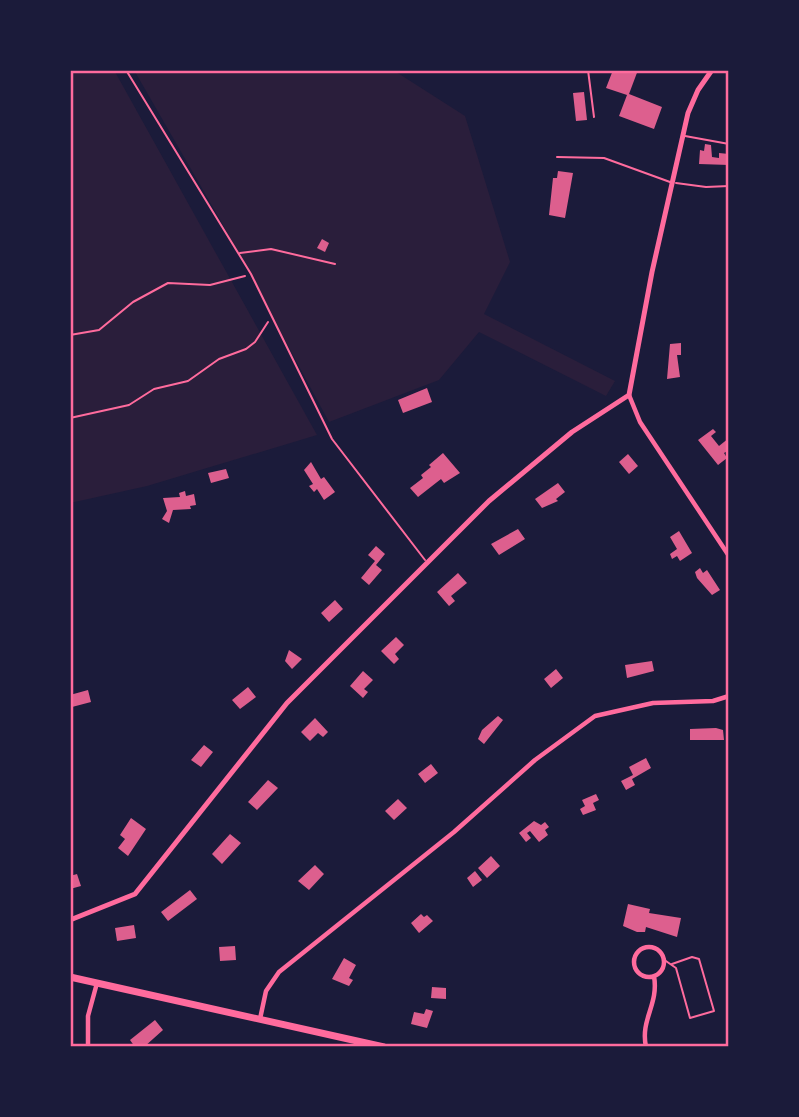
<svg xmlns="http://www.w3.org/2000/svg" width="799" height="1117" font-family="'Archivo Narrow',sans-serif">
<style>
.green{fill:#2a1e3b}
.building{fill:#dd5f8e}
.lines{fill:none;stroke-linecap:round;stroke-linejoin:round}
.path{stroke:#ff6b9d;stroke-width:2}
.service{stroke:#ff6b9d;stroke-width:2}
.minor{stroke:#ff6b9d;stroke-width:4.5}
.tertiary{stroke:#ff6b9d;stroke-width:5}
.trunk{stroke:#ff6b9d;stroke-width:7}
.neatline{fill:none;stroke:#ff6b9d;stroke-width:2.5}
</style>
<rect width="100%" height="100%" fill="#1b1b3a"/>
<path class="green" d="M70,70H114L317,435L147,486L70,503Z
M134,70H393L465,116L510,262L484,314L615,381L606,396L479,332L439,380L329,422L222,223Z"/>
<path class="building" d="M613,70H638L629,94L662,107L654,129L619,116L627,95L606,88Z
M584,92L587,120L576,121L573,93Z
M705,144L711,145L712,157L719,158V153L729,154V165L699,164L700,150L704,151Z
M558,171L573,173L565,218L549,215L553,178H557Z
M322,239L329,243L325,252L317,248Z
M681,343V355H677L680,377L667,379L670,344Z
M427,388L432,402L403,413L398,400Z
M713,429L716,432L711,436L719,446L729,438V450L724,453L727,458L718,465L698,440Z
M443,453L460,473L444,483L441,479L418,497L410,488L423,478L421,475L431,467L429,465Z
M628,454L638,466L629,474L619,462Z
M311,462L321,479L324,477L335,492L324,500L317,489L314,492L309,486L313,484L304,470Z
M226,469L229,478L211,483L208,473Z
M558,483L565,492L556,499L558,501L542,508L535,499Z
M185,491L186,496L194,494L196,505L190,506L191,509L173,510L169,523L162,519L167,511L163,498L180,497L179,493Z
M518,529L525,539L499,555L491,544Z
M679,531L692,553L680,561L677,556L672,559L670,554L677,549L670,537Z
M376,546L385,554L376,565L382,570L369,585L361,578L375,561L368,555Z
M700,568L703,573L707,570L720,590L712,595L697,578L695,572Z
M458,573L467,583L451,596L455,601L449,606L437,592Z
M335,600L343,609L329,622L321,613Z
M396,637L404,645L395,654L399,659L394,664L381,651Z
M289,650L302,659L292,669L285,661Z
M652,661L654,671L627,678L625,665Z
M556,669L563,678L551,688L544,679Z
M363,671L373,680L364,689L368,692L363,698L350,686Z
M248,687L256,697L240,709L232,700Z
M88,690L91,702L72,707L70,695Z
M498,716L503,720L484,744L478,739L482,730Z
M315,718L328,732L323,737L318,733L310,741L301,732Z
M716,728L723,730L724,740H690V729Z
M204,745L213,752L201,767L191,760Z
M646,758L651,768L632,779L635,785L626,790L621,781L633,775L629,767Z
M431,764L438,773L425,783L418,774Z
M268,780L278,788L257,810L248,802Z
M596,794L599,800L593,803L596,810L583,815L580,809L585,806L582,800Z
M398,799L407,808L394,820L385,811Z
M131,818L146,829L128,856L118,848L125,839L120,835Z
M534,821L541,825L545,822L549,827L545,830L548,835L539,842L530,831L527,833L531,838L526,842L519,833Z
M230,834L241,843L222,864L212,854Z
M491,856L500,866L487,878L478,868Z
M315,865L324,874L309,890L298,881Z
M475,871L482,880L473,887L467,878Z
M77,874L81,886L70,889V876Z
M190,890L197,899L168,921L161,912Z
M628,904L650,909L649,913L681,918L677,937L646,927L645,932H637L623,926Z
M421,914L424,917L427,915L433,921L419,933L411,923Z
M134,925L136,938L117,941L115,928Z
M235,946L236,960L220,961L219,947Z
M344,958L356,965L349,978L353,980L349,986L332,979Z
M432,987L446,988V999L431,998Z
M426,1009L433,1011L427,1028L411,1024L414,1012L424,1014Z
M155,1020L163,1030L144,1047H135L130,1040Z"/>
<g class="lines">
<path class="path" d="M70,335L99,330L133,302L168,283L210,285L245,276
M70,418L129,405L154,389L188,381L219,359L246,349L255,342L268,322"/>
<path class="service" d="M126,70L251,274L332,439L425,560
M588,70L594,117
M685,136L729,144
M557,157L604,158L670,182
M676,183L706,187L729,186
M240,253L271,249L335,264
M663,959L676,968L690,1018L714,1011L699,959L692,957L672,964"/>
<path class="minor" d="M629,395L640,422L729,556
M634 962a15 15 0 1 1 30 0a15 15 0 1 1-30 0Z
M260,1019L266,991L279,972L454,832L535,760L595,716L653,703L713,701L729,696
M88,1047V1016L97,983
M646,1047C640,1019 659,1005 654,976"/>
<path class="tertiary" d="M70,920L135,894L287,703L489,501L572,432L629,395L652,272L688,113L698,90L712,70"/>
<path class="trunk" d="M70,977L384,1047"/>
</g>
<rect width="799" height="1117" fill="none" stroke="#1b1b3a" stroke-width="144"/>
<rect x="72" y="72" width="655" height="973" class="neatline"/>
</svg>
